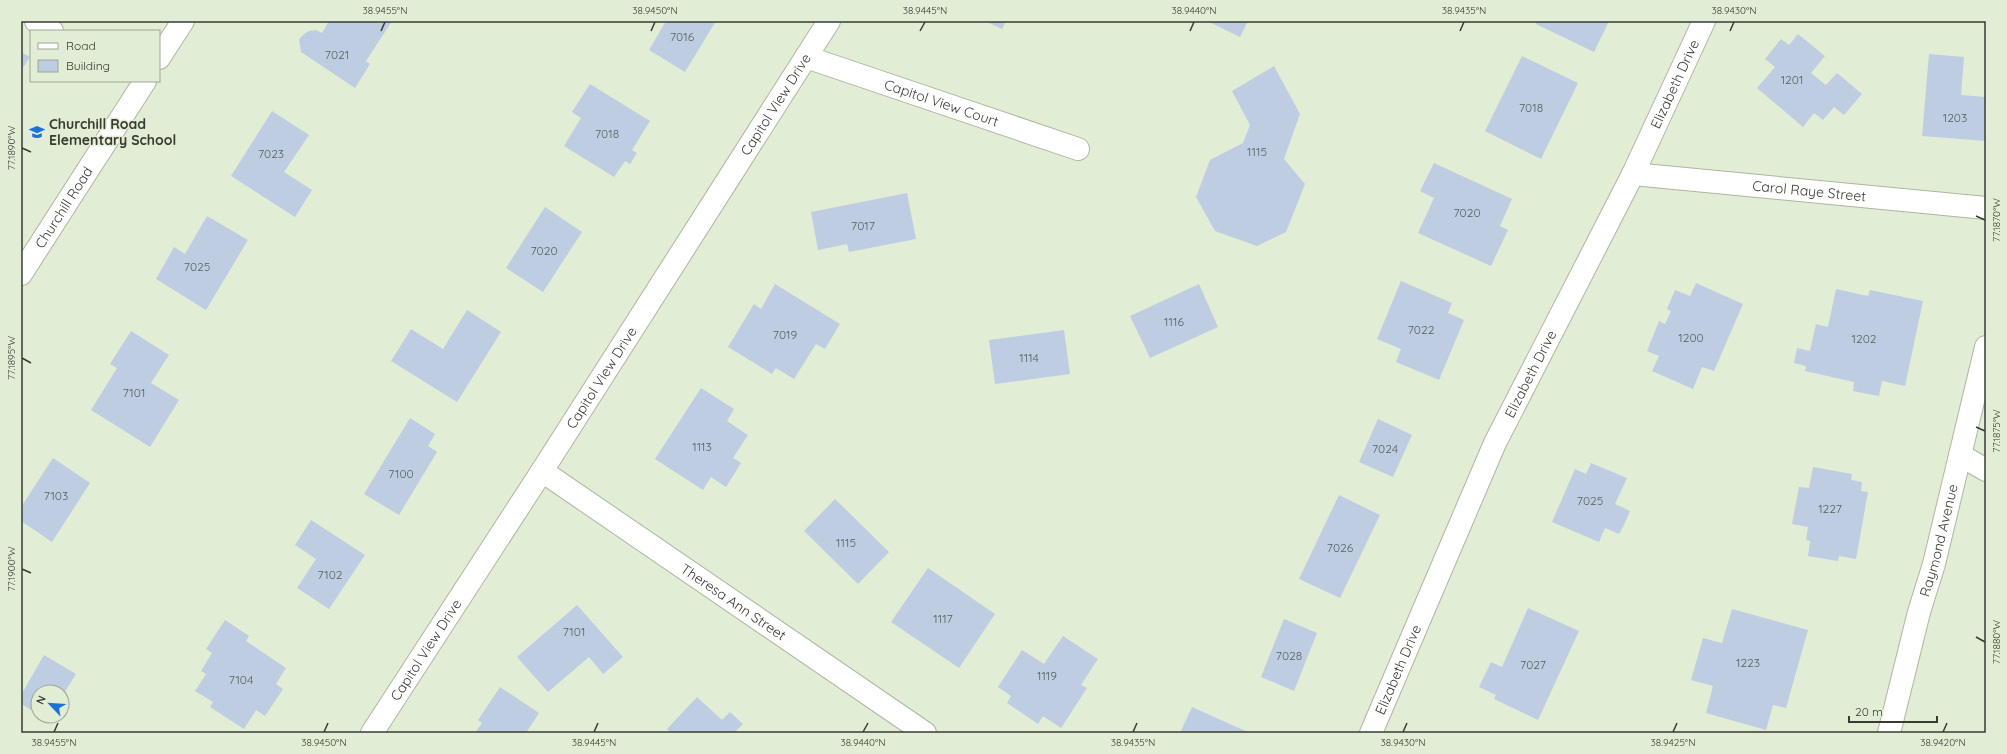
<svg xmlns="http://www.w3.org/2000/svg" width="2007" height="754" font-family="Quicksand,sans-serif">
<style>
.building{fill:#becde2}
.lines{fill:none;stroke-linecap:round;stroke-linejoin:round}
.minor-casing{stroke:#acb79f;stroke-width:24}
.minor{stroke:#fff;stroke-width:22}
.ticks{fill:none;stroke:#373b32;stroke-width:1.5}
.labels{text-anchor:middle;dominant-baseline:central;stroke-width:3;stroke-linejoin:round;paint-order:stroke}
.number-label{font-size:12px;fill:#59605e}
.street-label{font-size:14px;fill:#373b32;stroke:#e2edd5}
.poi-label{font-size:14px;font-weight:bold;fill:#373b32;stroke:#e2edd5;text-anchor:start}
.neatline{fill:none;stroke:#373b32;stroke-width:1.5}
.ticks-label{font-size:10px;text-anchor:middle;fill:#373b32}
</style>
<rect width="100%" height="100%" fill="#e2edd5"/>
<path class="building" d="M329,21H392L366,61L370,64L355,88L301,52L299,39L304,34L309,31L316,30L322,33Z
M666,21H716L685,72L649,50Z
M985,21H1006L1002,29Z
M1207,21H1248L1240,37Z
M1537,21H1609L1594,52L1536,24Z
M1798,34L1825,56L1811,73L1826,85L1837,73L1862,94L1844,115L1834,107L1823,120L1814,113L1803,127L1757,88L1775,67L1765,59L1781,39L1789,45Z
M21,52L30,57L21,71Z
M1929,54L1964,57L1961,95L1986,97V141L1922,136Z
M1522,56L1578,83L1541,159L1485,131Z
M1274,66L1300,114L1284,159L1305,184L1286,232L1257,246L1215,231L1196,197L1210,160L1243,143L1250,125L1232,91Z
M590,84L650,121L632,150L637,153L630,164L625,161L614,177L564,146L581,118L572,112Z
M272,111L309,135L284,172L312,190L295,217L231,176Z
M1434,163L1512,199L1500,226L1508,230L1491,266L1418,233L1434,198L1420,191Z
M907,193L916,239L849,252L847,244L818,250L811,212Z
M545,207L582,232L543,292L506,268Z
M207,216L248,240L206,310L156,279L174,247L185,254Z
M1401,281L1452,303L1448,313L1464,320L1439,380L1396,362L1401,349L1377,339Z
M1696,283L1743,304L1714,371L1702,367L1693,389L1652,371L1659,356L1647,351L1659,321L1665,324L1671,311L1667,309L1675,290L1690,296Z
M775,284L840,324L825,349L816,344L794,379L776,368L772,374L728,347L754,304L761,309Z
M1199,284L1218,327L1150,358L1130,316Z
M1836,289L1868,296L1870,290L1923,301L1905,386L1882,381L1879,396L1853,391L1854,382L1805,371L1806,366L1794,363L1797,348L1810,351L1816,324L1828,327Z
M467,310L501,332L457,402L391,361L411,329L443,349Z
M1064,330L1070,374L995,384L989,340Z
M131,331L169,355L151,383L179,400L150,447L91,410L117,368L110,364Z
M701,388L734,409L727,421L748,435L733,458L741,463L726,487L711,477L703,490L655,459Z
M410,418L435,434L428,446L437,452L399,515L364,494Z
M1378,419L1412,435L1393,477L1359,462Z
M53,458L90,483L52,542L21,521V507Z
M1591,463L1627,478L1615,504L1630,511L1624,525L1619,534L1605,528L1599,542L1552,522L1575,469L1586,474Z
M1813,467L1852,474L1851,480L1862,482L1861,491L1868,492L1856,559L1839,556L1838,561L1808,556L1810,541L1806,540L1808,527L1792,524L1799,487L1809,488Z
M1339,495L1380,515L1340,598L1299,579Z
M835,499L889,552L858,584L804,531Z
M311,520L365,555L329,609L297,588L316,559L295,545Z
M928,568L995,614L959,668L891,622Z
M577,605L623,657L603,674L589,657L548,692L517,657Z
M1528,608L1579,631L1538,720L1494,699L1496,695L1479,687L1491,662L1502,667Z
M1732,609L1808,630L1786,708L1773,705L1766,730L1706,713L1713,686L1691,680L1703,638L1722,643Z
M1284,619L1317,633L1294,691L1261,677Z
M225,620L249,636L246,641L286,668L276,684L283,689L265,716L256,710L244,729L210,707L213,702L195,691L206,674L201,671L212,653L206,649Z
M1063,636L1098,659L1081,685L1087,688L1061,728L1043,716L1038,724L1007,703L1011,696L998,687L1022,650L1044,664Z
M44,655L76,674L62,696V692H38V714L21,704V695Z
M500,687L539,713L526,733H475L482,723L478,720Z
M697,697L722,720L730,712L743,724L735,732L736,733H671L667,729Z
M1192,707L1250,733H1180Z"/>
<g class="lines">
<g class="minor-casing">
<g id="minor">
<path d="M36,21L52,31"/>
<path id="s1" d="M806,57L1078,149"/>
<path d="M159,58L183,21"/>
<path id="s2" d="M1633,174L1986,208"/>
<path id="s3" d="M21,274L145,81"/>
<path d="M1960,455L1986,470"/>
<path id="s4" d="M542,471L925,733"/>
<path id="s5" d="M372,733L542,471L829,21"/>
<path id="s6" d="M1371,733L1495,443L1633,174L1704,21"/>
<path id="s7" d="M1889,733L1919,612L1934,564L1986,347"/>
</g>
</g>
<use href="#minor" class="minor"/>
</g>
<path class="ticks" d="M381,31L385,22M651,31L655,22M920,31L925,22M1190,31L1194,22M1460,31L1464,22M1730,31L1734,22M22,148L31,152M1976,216L1985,220M22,358L31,363M1976,427L1985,431M22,569L31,573M1976,637L1985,642M54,732L58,723M324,732L328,723M594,732L598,723M863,732L868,723M1133,732L1137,723M1403,732L1407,723M1673,732L1677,723M1943,732L1947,723"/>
<defs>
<g id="school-bare" transform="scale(1.2)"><path d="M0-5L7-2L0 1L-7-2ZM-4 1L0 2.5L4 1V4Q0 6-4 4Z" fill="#1d71db" stroke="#e2edd5" stroke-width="2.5" paint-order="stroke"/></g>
</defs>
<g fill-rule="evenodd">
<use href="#school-bare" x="37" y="132"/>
</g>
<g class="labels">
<g class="number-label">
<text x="682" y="36">7016</text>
<text x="337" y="54">7021</text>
<text x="1792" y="79">1201</text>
<text x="1531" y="107">7018</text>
<text x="1955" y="117">1203</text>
<text x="607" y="133">7018</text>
<text x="1257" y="151">1115</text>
<text x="271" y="153">7023</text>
<text x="1467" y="212">7020</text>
<text x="863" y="225">7017</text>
<text x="544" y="250">7020</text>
<text x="197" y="266">7025</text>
<text x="1174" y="321">1116</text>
<text x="1421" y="329">7022</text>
<text x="785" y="334">7019</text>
<text x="1691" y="337">1200</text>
<text x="1864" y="338">1202</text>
<text x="1029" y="357">1114</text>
<text x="134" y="392">7101</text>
<text x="702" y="446">1113</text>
<text x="1385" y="448">7024</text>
<text x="401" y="473">7100</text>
<text x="56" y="495">7103</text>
<text x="1590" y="500">7025</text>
<text x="1830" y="508">1227</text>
<text x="846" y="542">1115</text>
<text x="1340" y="547">7026</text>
<text x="330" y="574">7102</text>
<text x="943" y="618">1117</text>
<text x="574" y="631">7101</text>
<text x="1289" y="655">7028</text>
<text x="1748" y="662">1223</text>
<text x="1533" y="664">7027</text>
<text x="1047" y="675">1119</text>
<text x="241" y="679">7104</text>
</g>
<g class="street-label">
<text stroke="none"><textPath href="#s6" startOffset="717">Elizabeth Drive</textPath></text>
<text stroke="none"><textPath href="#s1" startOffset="143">Capitol View Court</textPath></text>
<text stroke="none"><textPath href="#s5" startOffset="747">Capitol View Drive</textPath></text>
<text stroke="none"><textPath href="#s2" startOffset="177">Carol Raye Street</textPath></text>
<text stroke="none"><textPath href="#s3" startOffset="79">Churchill Road</textPath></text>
<text stroke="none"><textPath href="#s6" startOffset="393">Elizabeth Drive</textPath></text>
<text stroke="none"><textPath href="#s5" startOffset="423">Capitol View Drive</textPath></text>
<text stroke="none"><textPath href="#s7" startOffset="199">Raymond Avenue</textPath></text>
<text stroke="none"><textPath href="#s4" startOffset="232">Theresa Ann Street</textPath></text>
<text stroke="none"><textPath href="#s5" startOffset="99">Capitol View Drive</textPath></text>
<text stroke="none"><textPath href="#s6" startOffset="69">Elizabeth Drive</textPath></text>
</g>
<g class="poi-label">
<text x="49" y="124">Churchill Road<tspan x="49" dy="16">Elementary School</tspan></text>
</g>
</g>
<rect width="2007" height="754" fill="none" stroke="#e2edd5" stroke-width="44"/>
<rect x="30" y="30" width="130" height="52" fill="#e2edd5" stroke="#9ea694"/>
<rect x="38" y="43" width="20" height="6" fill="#ffffff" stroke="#9ea694"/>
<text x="66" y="50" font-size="12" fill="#373b32">Road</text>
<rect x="38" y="60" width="20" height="12" fill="#becde2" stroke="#9ea694"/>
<text x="66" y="70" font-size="12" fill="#373b32">Building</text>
<g transform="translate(50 704) rotate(295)"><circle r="19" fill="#e2edd5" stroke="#9ea694"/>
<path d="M0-3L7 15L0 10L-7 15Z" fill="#1d71db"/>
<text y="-6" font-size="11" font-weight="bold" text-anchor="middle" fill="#373b32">N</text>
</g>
<path d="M1849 716v6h88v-6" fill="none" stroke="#373b32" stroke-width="2"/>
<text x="1855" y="716" font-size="12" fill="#373b32" stroke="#e2edd5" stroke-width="3" paint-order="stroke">20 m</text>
<rect x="22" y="22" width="1963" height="710" class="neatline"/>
<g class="ticks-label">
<text x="385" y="14">38.9455°N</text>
<text x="655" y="14">38.9450°N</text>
<text x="925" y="14">38.9445°N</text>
<text x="1194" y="14">38.9440°N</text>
<text x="1464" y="14">38.9435°N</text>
<text x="1734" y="14">38.9430°N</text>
<text transform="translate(11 148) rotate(-90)" y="4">77.1890°W</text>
<text transform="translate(1996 220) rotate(-90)" y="4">77.1870°W</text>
<text transform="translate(11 358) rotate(-90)" y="4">77.1895°W</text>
<text transform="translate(1996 431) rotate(-90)" y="4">77.1875°W</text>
<text transform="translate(11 569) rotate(-90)" y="4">77.1900°W</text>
<text transform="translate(1996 642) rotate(-90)" y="4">77.1880°W</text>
<text x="54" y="746">38.9455°N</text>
<text x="324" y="746">38.9450°N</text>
<text x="594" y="746">38.9445°N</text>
<text x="863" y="746">38.9440°N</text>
<text x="1133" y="746">38.9435°N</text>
<text x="1403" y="746">38.9430°N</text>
<text x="1673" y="746">38.9425°N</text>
<text x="1943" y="746">38.9420°N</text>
</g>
</svg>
